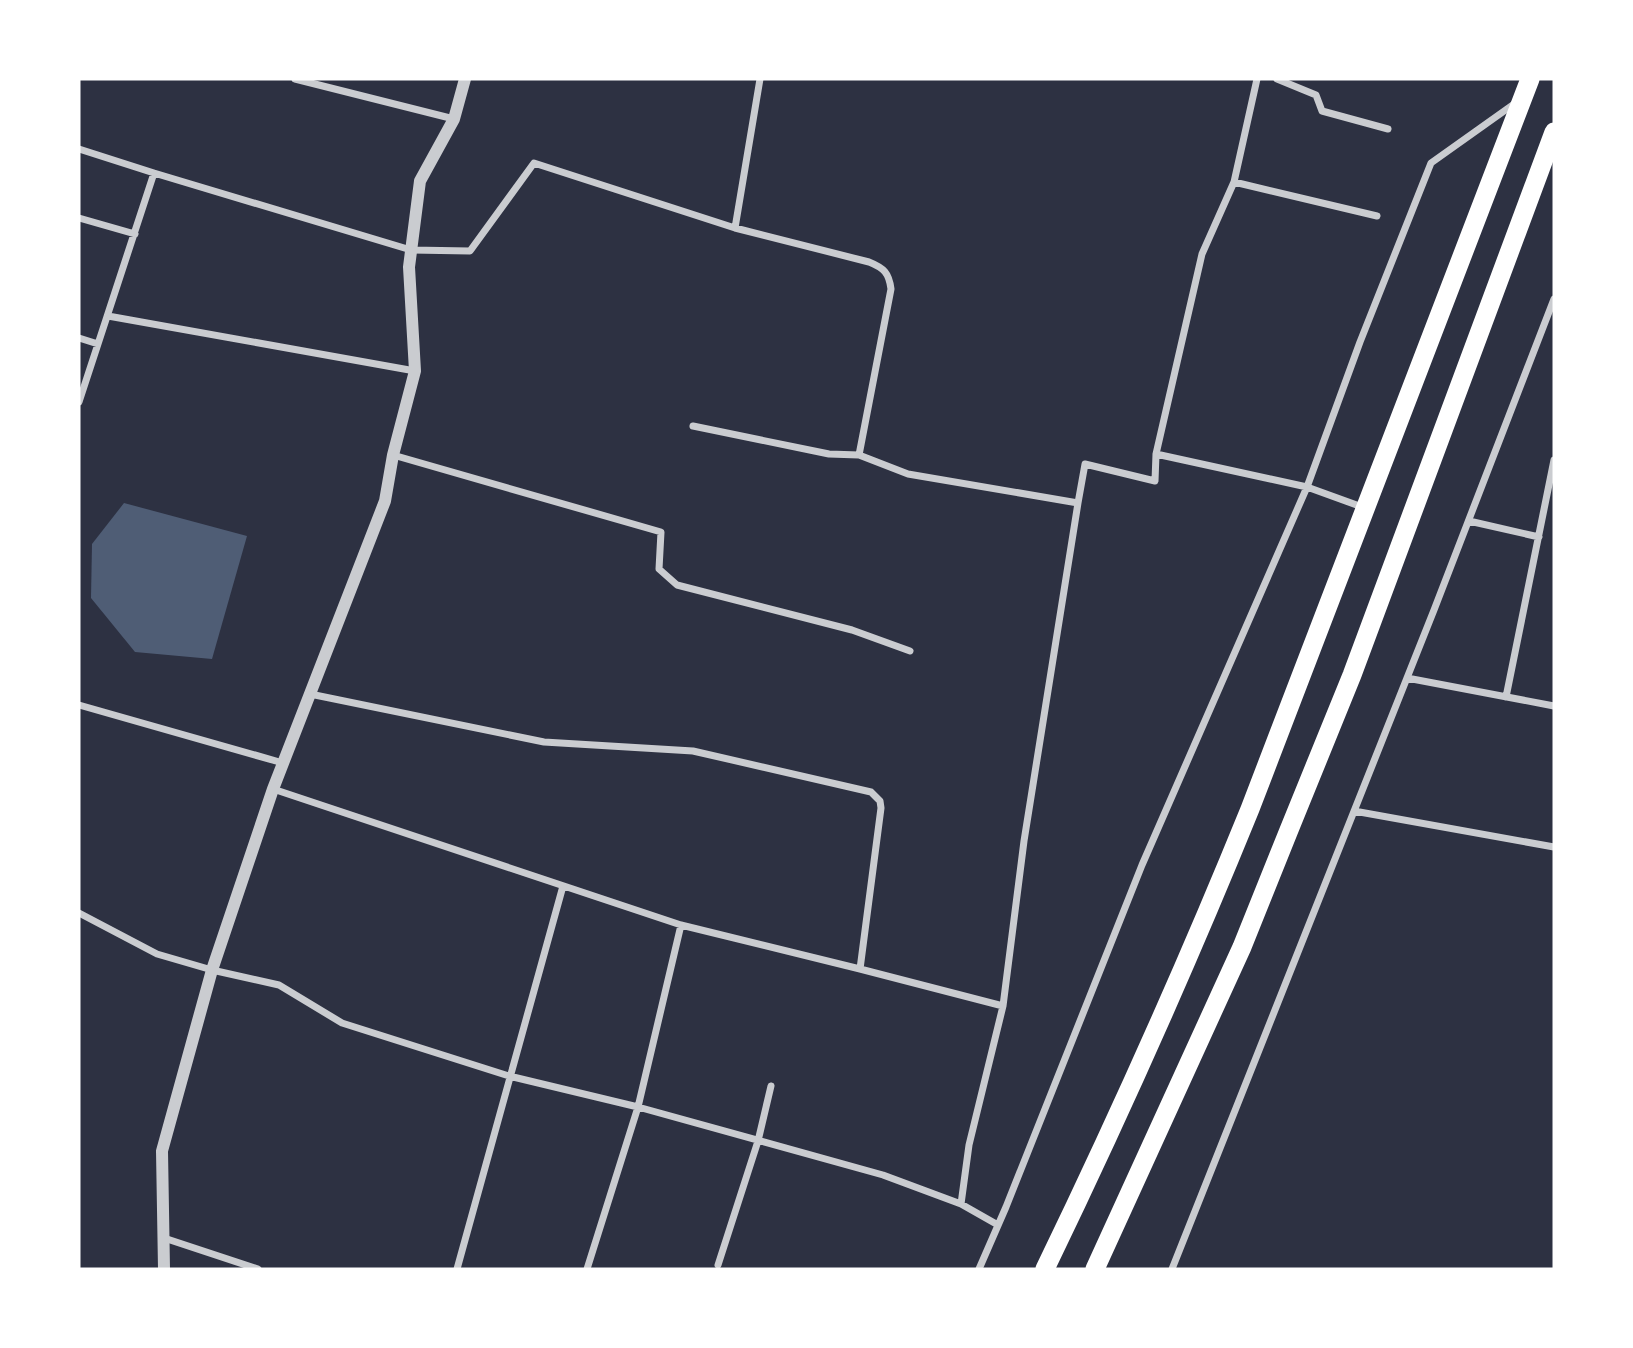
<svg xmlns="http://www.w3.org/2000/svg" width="1633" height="1348" font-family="'Asap Condensed',sans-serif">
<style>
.water{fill:#4f5d75}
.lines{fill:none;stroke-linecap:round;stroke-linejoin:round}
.minor{stroke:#caccd0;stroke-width:7}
.tertiary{stroke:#caccd0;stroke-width:12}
.trunk{stroke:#fff;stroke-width:19}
</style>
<rect width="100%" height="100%" fill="#2d3142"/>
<path class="water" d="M124,503L247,536L212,659L135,652L91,598L92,544Z"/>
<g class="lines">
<path class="minor" d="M295,79L454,119
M760,79L735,228L869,262C884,268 889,273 891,289L859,455L908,474L1078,503L1024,841L1003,1006L969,1145L961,1204
M1257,79L1234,182L1377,216
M1277,79L1316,95L1322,111L1388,129
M79,149L154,173
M79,218L135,234
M108,316L415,371
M79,338L98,344
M79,402L154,173L411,250L470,251L534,163L735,228
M693,426L829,454L859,455
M1156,454L1202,254L1234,182
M393,455L661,532L659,569L677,585L852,630L910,651
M1078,503L1085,464L1155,481L1156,454L1307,487L1365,508
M1469,521L1539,537
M1407,678L1554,706
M310,694L544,742L693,751L871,792L880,801L881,808L860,969L1003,1006
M1506,697L1554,460
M79,705L283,763
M273,789L681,925L860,969
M1354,811L1554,847
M79,913L157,954L212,970L279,985L342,1023L509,1076L638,1107L883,1175L961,1204L998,1225
M164,1238L258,1269
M718,1265L758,1141L771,1086
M457,1269L563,886
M587,1269L638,1107L681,925
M979,1269L1006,1207L1142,865L1307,487L1360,342L1431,163L1514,104
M1172,1269L1434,610L1554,299"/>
<path class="tertiary" d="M164,1269L162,1151L212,970L273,789L385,501L393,455L415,371L409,267L420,181L454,119L465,79"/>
<path class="trunk" d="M1045,1269C1118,1118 1187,964 1250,809L1530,79
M1095,1269L1242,947L1289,830L1352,675L1554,132"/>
</g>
<rect width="1633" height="1348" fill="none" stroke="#ffffff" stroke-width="161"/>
</svg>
